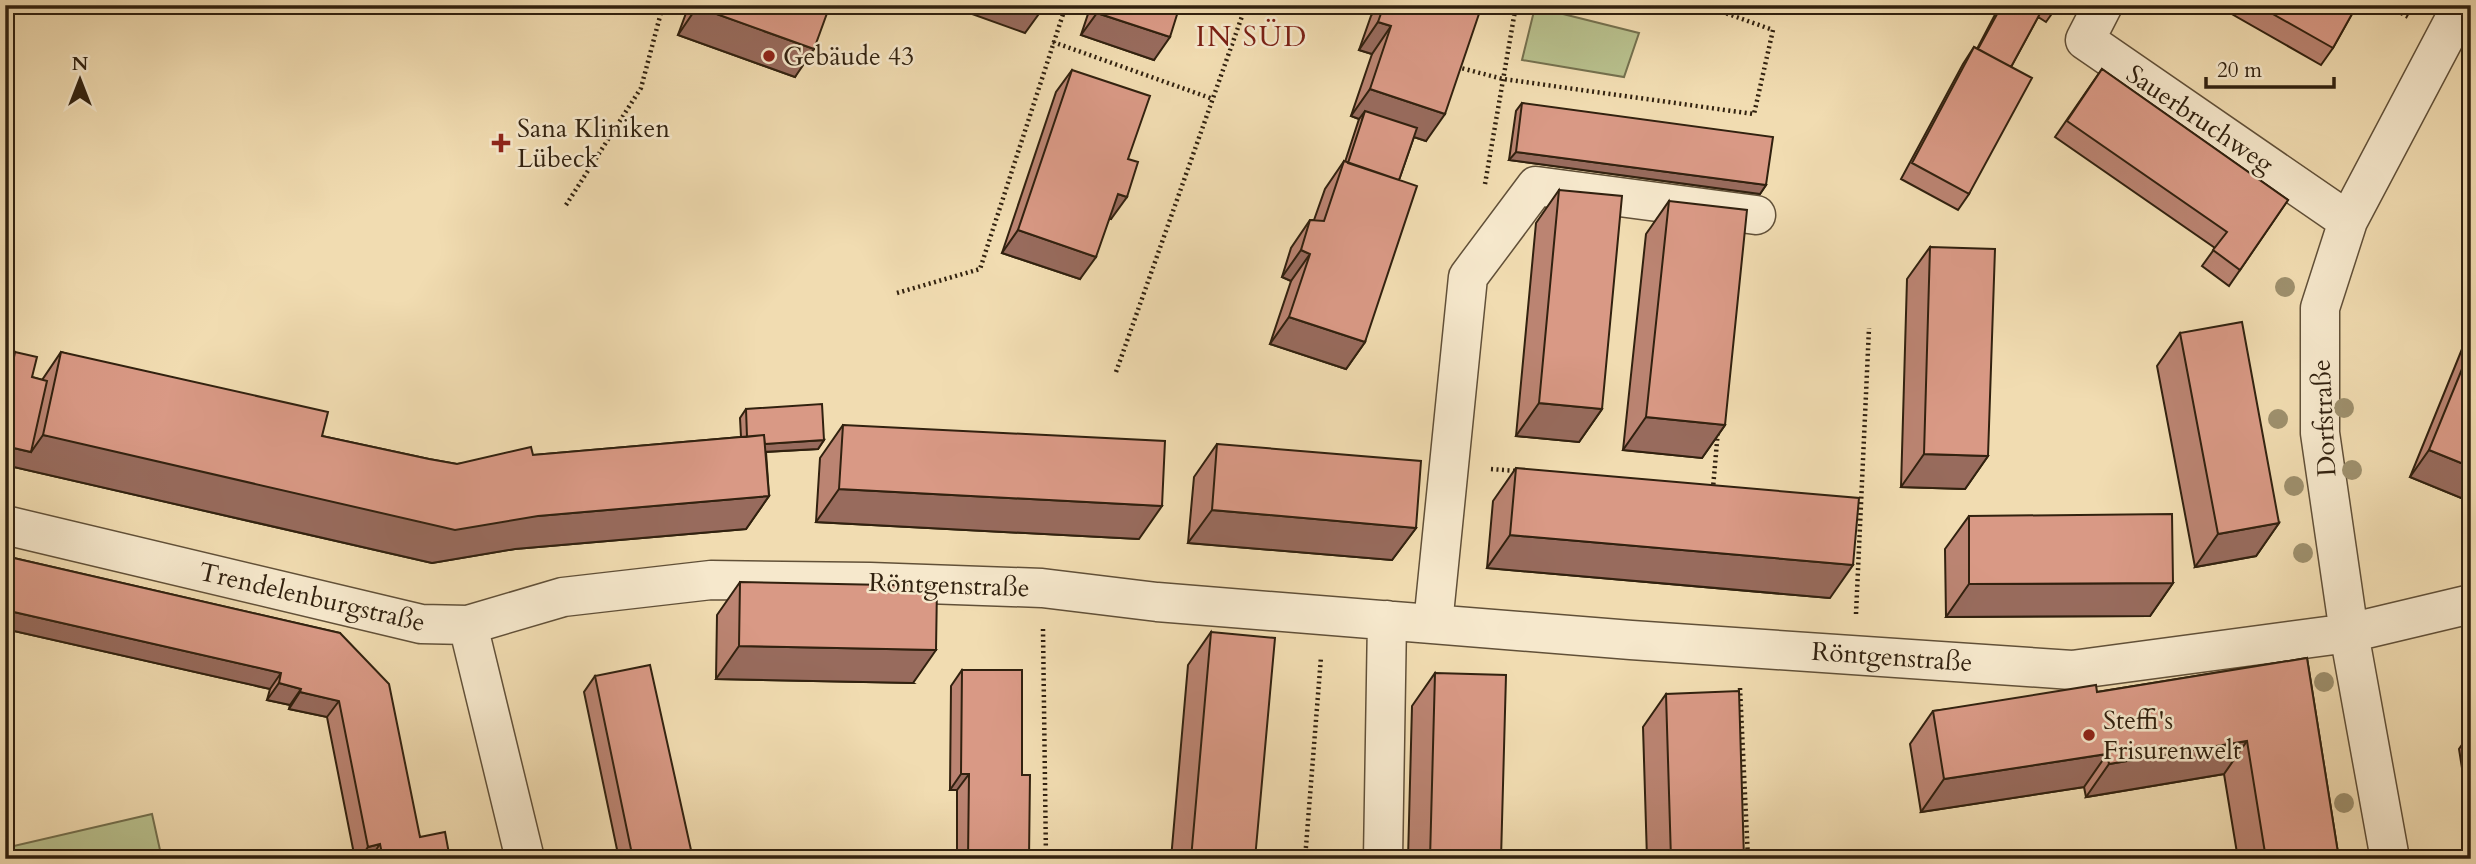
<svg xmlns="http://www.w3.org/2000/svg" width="2476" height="864" font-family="Cardo,serif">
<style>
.green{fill:#b8c08d;stroke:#74704e;stroke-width:2}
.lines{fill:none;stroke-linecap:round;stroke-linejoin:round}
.minor-casing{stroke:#615038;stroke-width:41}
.path{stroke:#31210f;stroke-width:4.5;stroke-dasharray:2 3.5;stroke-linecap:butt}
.minor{stroke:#f6e8cc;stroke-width:38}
.tree{fill:#9e906d}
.wall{fill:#bb8472;stroke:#31210f;stroke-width:2}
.shaded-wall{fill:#986b5d;stroke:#31210f;stroke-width:2}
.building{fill:#d99985;stroke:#31210f;stroke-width:2}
.poi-dot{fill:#8f2418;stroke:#f6e8cc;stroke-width:2.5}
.labels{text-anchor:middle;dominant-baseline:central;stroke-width:5;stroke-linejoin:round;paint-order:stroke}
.poi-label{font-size:26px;fill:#31210f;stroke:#f6e8cc;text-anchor:start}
.street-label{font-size:26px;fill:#31210f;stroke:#f6e8cc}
.neighbourhood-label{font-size:28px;letter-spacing:2px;fill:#7a1f14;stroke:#f6e8cc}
</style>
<rect width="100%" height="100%" fill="#f1dcb1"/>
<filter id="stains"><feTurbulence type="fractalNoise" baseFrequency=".00286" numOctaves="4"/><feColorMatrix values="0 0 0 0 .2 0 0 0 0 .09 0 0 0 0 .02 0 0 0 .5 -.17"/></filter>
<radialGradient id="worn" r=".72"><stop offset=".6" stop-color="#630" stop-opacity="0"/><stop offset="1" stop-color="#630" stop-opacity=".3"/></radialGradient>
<path class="green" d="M1535,7L1639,33L1624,77L1522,60Z
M152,814L162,859H5V848Z"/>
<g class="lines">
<g class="minor-casing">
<path id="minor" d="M2103,5L2085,40L2348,221
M5,525L421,624L468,625L563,597L711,580L870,582L1042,588L1157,602L1631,640L2072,670L2349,633L2471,604
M1433,624L1468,277L1536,186L1756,215
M468,625L525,859
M1383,859L1387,620
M2390,859L2349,633L2320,433V308L2348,221L2462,5"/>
</g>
<path class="path" d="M2387,5L2410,18
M1053,42L1213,99
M1457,67L1503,79L1754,114L1773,30L1703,5
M1485,184L1516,5
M566,205L641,88L663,5
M897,293L980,269L1066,5
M1116,372L1246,5
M1491,469L1517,471
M1711,488H1713L1718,430
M1856,614L1869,328
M1043,629L1046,859
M1740,688L1748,859
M1305,859L1321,657"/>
<use href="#minor" class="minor"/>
</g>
<g class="tree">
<circle cx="2285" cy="287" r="10"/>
<circle cx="2344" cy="408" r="10"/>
<circle cx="2278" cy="419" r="10"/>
<circle cx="2352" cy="470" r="10"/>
<circle cx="2294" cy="486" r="10"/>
<circle cx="2303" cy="553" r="10"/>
<circle cx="2324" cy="682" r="10"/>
<circle cx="2344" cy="803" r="10"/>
</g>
<path class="wall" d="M689,5H830L795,77L678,35Z
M1091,5H1180L1154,60L1081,35Z
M1378,5H1482L1426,141L1414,137L1399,180L1365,342L1346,369L1270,344L1291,281L1282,277L1291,248L1310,220H1314L1325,189L1344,161L1345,162L1359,119L1351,116L1372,54L1359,50L1371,16Z
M2000,5H2058L2046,22L2038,17L2011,67L1969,194L1958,210L1901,179L1963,64L1974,47L1977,49Z
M2216,5H2357L2333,48L2321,65Z
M2102,69L2288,200L2229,286L2202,266L2215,248L2055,137Z
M1072,70L1128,159L1111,219H1109L1080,279L1002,253L1056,92Z
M1522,103L1766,185L1760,194L1509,160L1516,111Z
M1559,190L1602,409L1579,442L1516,436L1536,223Z
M1669,201L1725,425L1702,458L1623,450L1646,234Z
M1930,247L1988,456L1965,489L1901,487L1907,279Z
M2471,327V502L2410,477Z
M2180,333L2279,523L2256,556L2195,567L2157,366Z
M15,352L32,377L42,380L61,352L322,436L429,459L457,464L533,455L741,437L740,418L746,409L824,440L818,449L766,452L769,496L746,529L515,549L432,563L5,465V366Z
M843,425L1139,539L816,522L820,458Z
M1217,444L1416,528L1392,560L1188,543L1194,477Z
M1516,468L1830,598L1487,568L1493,501Z
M1969,516L2173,583L2150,616L1946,617L1945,549Z
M5,556L340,633L420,837L450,859H355L327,717L289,709L290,705L267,700L270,689L5,629Z
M740,582L913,683L716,679L717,615Z
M1211,632L1255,859H1171L1188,665Z
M2307,658L2339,859H2238L2224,774L2086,797L2084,787L1921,812L1910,744L1933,711L2097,692Z
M962,670L1022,775L1029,859H957V790H950L951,686Z
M1435,673L1501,859H1408L1412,706Z
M595,676L693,859H619L584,692Z
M1666,694L1744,859H1647L1643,727Z
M2471,732V799L2467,800L2459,749Z"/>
<path class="shaded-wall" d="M947,5H1026L1041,11L1025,33Z
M697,7L814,49L795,77L678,35Z
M1097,13L1170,37L1154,60L1081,35Z
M1378,22L1391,26L1372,54L1359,50Z
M1370,89L1445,114L1426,141L1362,120L1365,111L1359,119L1351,116Z
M1516,152L1766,185L1760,194L1509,160Z
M1118,194L1127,197L1111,219L1102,216Z
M1018,230L1096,257L1080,279L1002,253Z
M1301,250L1310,254L1291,281L1282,277Z
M1289,317L1365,342L1346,369L1270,344Z
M1539,403L1602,409L1579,442L1516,436Z
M1646,417L1725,425L1702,458L1623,450Z
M43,435L538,516L769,496L746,529L515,549L432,563L5,465V446L31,452Z
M824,440L818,449L742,453L748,445Z
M2429,450L2471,467V502L2410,477Z
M1924,454L1988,456L1965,489L1901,487Z
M839,489L1162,506L1139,539L816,522Z
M1212,510L1416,528L1392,560L1188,543Z
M2279,523L2256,556L2195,567L2218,534Z
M1510,535L1853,565L1830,598L1487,568Z
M2173,583L2150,616L1946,617L1969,584Z
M5,610L281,673L270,689L5,629Z
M739,646L936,650L913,683L716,679Z
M279,683L301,689L290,705L267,700Z
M300,692L339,701L327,717L289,709Z
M2247,741L2224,774L2086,797L2109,764Z
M2107,754L2084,787L1921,812L1944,779Z
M961,774H969L957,790H950Z
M380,844L370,859H360L368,847Z"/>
<path class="building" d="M698,5H830L814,49L697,7Z
M1026,5H1043L1041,11Z
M1099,5H1180L1170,37L1097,13Z
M1384,5H1482L1445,114L1370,89L1391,26L1378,22Z
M2002,5H2037L2043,8L2011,67L1978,49Z
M2257,5H2357L2333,48Z
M1974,47L2032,78L1969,194L1912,163Z
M2102,69L2288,200L2240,270L2213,250L2227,232L2067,121Z
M1072,70L1150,96L1128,159L1138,162L1127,197L1118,194L1096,257L1018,230Z
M1522,103L1773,137L1766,185L1516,152Z
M1365,111L1417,128L1399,180L1348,163Z
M1344,161L1417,186L1365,342L1289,317L1310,254L1301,250L1310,220L1324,221Z
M1559,190L1622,196L1602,409L1539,403Z
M1669,201L1747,210L1725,425L1646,417Z
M1930,247L1995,249L1988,456L1924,454Z
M2242,322L2279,523L2218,534L2180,333Z
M2471,347V467L2429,450Z
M15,352L37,357L32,377L47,381L31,452L5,446V371L11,372Z
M61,352L328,412L322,436L429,459L457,464L531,447L533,455L764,435L769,496L538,516L455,530L43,435Z
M822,404L824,440L765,444L764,435L747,437L746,409Z
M843,425L1165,441L1162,506L839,489Z
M1217,444L1421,461L1416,528L1212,510Z
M1516,468L1859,498L1853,565L1510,535Z
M2172,514L2173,583L1969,584V516Z
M5,556L340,633L389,684L420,837L445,832L450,859H383L380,844L368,847L339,701L300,692L301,689L279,683L281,673L5,610Z
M740,582L937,586L936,650L739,646Z
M1211,632L1275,638L1255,859H1191Z
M2307,658L2339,859H2266L2247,741L2109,764L2107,754L1944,779L1933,711L2096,685L2097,692Z
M650,665L693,859H633L595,676Z
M962,670H1022V775H1030L1029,859H968L969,774H961Z
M1435,673L1506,675L1501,859H1430Z
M1739,691L1744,859H1671L1666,694Z"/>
<g class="poi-dot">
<circle cx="769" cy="56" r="7"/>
<path d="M497.5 132.5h7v7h7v7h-7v7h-7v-7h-7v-7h7z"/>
<circle cx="2089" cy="735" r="7"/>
</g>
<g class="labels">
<g class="poi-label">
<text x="783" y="56">Gebäude 43</text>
<text x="517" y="128">Sana Kliniken<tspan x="517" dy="30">Lübeck</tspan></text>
<text x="2103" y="720">Steffi's<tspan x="2103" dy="30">Frisurenwelt</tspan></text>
</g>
<g class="street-label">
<text transform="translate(2200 119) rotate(34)">Sauerbruchweg</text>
<text transform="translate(2324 418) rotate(-93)">Dorfstraße</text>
<text transform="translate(949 585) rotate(2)">Röntgenstraße</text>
<text transform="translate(312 597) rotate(13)">Trendelenburgstraße</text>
<text transform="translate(1892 657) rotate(4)">Röntgenstraße</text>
</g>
<g class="neighbourhood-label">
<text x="1252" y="37">IN SÜD</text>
</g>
</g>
<rect width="2476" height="864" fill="none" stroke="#f1dcb1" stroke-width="28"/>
<rect x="7" y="7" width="2462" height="850" fill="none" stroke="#31210f" stroke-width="3.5"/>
<rect x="14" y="14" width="2448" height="836" fill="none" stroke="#31210f" stroke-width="2"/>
<g transform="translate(80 80)" stroke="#f6e8cc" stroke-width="5" paint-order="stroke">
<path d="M0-5L12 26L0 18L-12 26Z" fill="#31210f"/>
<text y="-10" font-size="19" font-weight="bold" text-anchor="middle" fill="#31210f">N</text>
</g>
<path d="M2206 77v10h128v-10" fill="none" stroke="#31210f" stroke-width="3.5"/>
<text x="2217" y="77" font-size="21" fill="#31210f" stroke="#f6e8cc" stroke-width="5" paint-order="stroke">20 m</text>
<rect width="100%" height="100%" filter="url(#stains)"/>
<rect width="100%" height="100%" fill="url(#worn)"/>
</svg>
